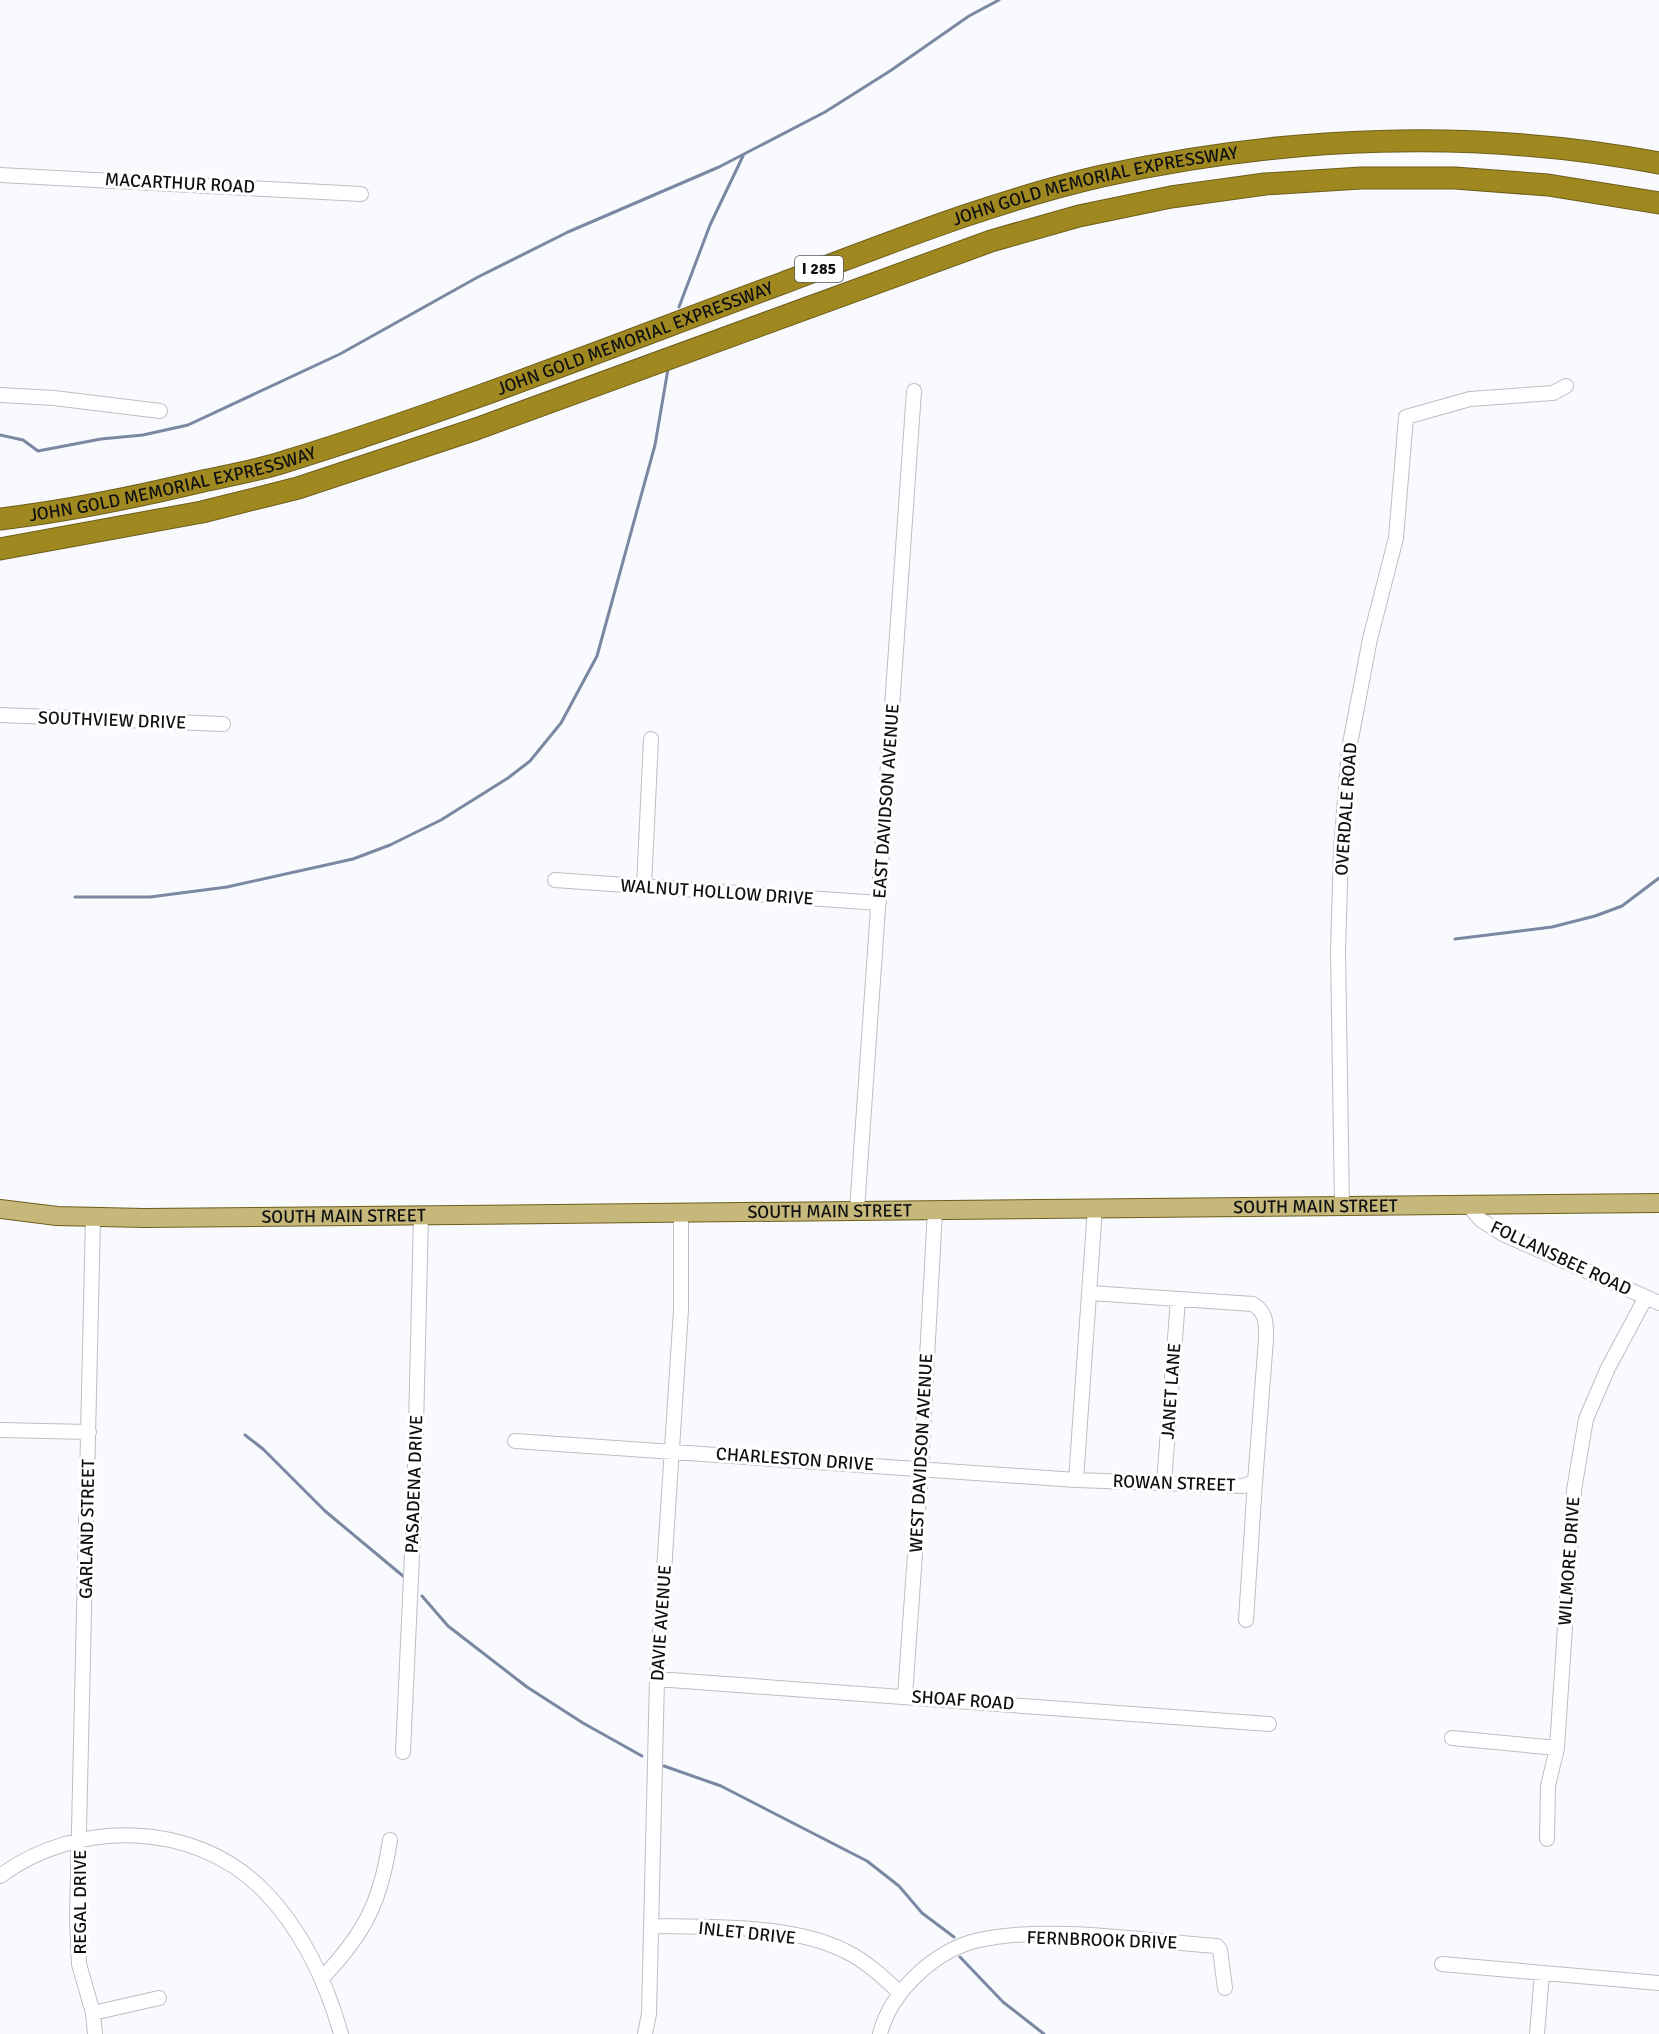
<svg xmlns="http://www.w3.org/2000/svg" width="1659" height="2034" font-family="Signika,sans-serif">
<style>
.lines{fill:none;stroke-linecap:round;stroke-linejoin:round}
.stream{stroke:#7b88a2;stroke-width:3}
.minor-casing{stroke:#bcbec7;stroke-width:16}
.major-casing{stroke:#6d5e1c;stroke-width:20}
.highway-casing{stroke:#6d5e1c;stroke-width:23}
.minor{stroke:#fff;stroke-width:14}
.major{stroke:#c6b87a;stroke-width:18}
.highway{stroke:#a08821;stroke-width:21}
.labels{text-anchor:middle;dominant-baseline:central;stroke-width:6;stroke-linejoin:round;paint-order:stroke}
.shield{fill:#fff;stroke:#57585a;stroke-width:1.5}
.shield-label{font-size:16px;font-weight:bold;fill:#0f1013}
.street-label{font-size:18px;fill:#0f1013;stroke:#fff}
</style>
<rect width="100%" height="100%" fill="#f9fafe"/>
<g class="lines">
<path class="stream" d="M679,307L710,225L743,156
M0,435L23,440L38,451L101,439L143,435L188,425L340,354L478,277L568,232L719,167L825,112L890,71L969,16L999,0
M75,897H150L227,887L353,859L390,845L441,820L508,778L530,761L561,723L597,656L655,445L668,369
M1455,939L1552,927L1595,916L1622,906L1659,878
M245,1435L263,1449L325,1511L403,1576
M422,1596L448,1626L527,1687L583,1723L642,1756
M664,1766L721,1786L867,1861L899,1886L922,1913L954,1937
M960,1957L1003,2002L1044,2034"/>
<g class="minor-casing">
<path id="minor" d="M0,175L361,194
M0,395L54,398L160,411
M0,715L223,724
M555,880L879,903
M644,887L651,739
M1468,1205L1481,1220L1503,1234L1659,1303
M1342,1206L1338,951L1341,850L1349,749L1370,639L1396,538L1406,417L1470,399L1553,393L1566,386
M857,1210L914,391
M93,1217L77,1918L79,1964L93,2013L95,2034
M0,1430L89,1432
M515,1441L1076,1480L1243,1486L1255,1482L1266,1339C1266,1323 1267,1313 1253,1304L1090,1293
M1076,1480L1095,1208
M1164,1483L1178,1299
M1246,1620L1255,1482
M657,1679L1269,1724
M905,1696L921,1468L935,1211
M1452,1738L1557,1748
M403,1752L414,1512L421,1215
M1547,1839L1548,1786L1557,1748L1574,1490L1586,1419L1608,1368L1646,1297
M0,1876C77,1819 195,1820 264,1891C303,1931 326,1981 341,2034
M651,1926C708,1927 793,1924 845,1951C866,1961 883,1977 899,1992
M1442,1964L1659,1983
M323,1977C365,1933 381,1901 390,1840
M93,2013L159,1998
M645,2034L649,2014L657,1679L681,1310V1212
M880,2034C891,1991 935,1950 979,1940C1047,1925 1147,1941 1217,1946L1220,1950L1225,1988
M1537,2034L1542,1973"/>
</g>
<g class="major-casing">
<g id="major">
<path id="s1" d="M0,1209L57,1216L144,1218L1659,1203"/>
</g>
</g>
<g class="highway-casing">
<g id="highway">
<path id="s2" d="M0,519C69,511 136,497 203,481C231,475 260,470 287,461C455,409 618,344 783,283C887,244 993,201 1102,176C1284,136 1475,128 1659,163"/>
<path d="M0,549L202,512L298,488L476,429L991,241L1079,216L1171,197L1265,184L1361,178H1455L1548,185L1659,203"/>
</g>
</g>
<use href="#minor" class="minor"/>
<use href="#major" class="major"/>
<use href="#highway" class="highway"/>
</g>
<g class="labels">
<rect class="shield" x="795" y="256" width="48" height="26" rx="4.5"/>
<g class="shield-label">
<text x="819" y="269">I 285</text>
</g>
<g class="street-label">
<text transform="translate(180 183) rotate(3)">MACARTHUR ROAD</text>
<text stroke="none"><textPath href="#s2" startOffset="1148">JOHN GOLD MEMORIAL EXPRESSWAY</textPath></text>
<text stroke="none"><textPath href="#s2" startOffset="662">JOHN GOLD MEMORIAL EXPRESSWAY</textPath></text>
<text stroke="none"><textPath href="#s2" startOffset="176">JOHN GOLD MEMORIAL EXPRESSWAY</textPath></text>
<text transform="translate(112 720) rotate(2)">SOUTHVIEW DRIVE</text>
<text transform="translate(886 801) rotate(-86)">EAST DAVIDSON AVENUE</text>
<text transform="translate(1346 809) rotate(-86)">OVERDALE ROAD</text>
<text transform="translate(717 892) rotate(4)">WALNUT HOLLOW DRIVE</text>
<text stroke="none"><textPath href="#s1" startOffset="1316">SOUTH MAIN STREET</textPath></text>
<text stroke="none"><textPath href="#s1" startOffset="830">SOUTH MAIN STREET</textPath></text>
<text stroke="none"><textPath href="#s1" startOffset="344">SOUTH MAIN STREET</textPath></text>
<text transform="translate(1561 1258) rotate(25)">FOLLANSBEE ROAD</text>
<text transform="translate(1171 1391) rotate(-86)">JANET LANE</text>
<text transform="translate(921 1453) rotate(-87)">WEST DAVIDSON AVENUE</text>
<text transform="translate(795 1459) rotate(4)">CHARLESTON DRIVE</text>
<text transform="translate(1174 1483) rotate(2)">ROWAN STREET</text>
<text transform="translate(414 1484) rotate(-88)">PASADENA DRIVE</text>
<text transform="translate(87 1529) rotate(-89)">GARLAND STREET</text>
<text transform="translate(1569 1561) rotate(-86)">WILMORE DRIVE</text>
<text transform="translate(661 1623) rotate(-86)">DAVIE AVENUE</text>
<text transform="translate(963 1700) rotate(4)">SHOAF ROAD</text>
<text transform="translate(80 1902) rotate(-90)">REGAL DRIVE</text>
<text transform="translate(747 1933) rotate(6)">INLET DRIVE</text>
<text transform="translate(1102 1940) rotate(2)">FERNBROOK DRIVE</text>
</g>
</g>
</svg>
